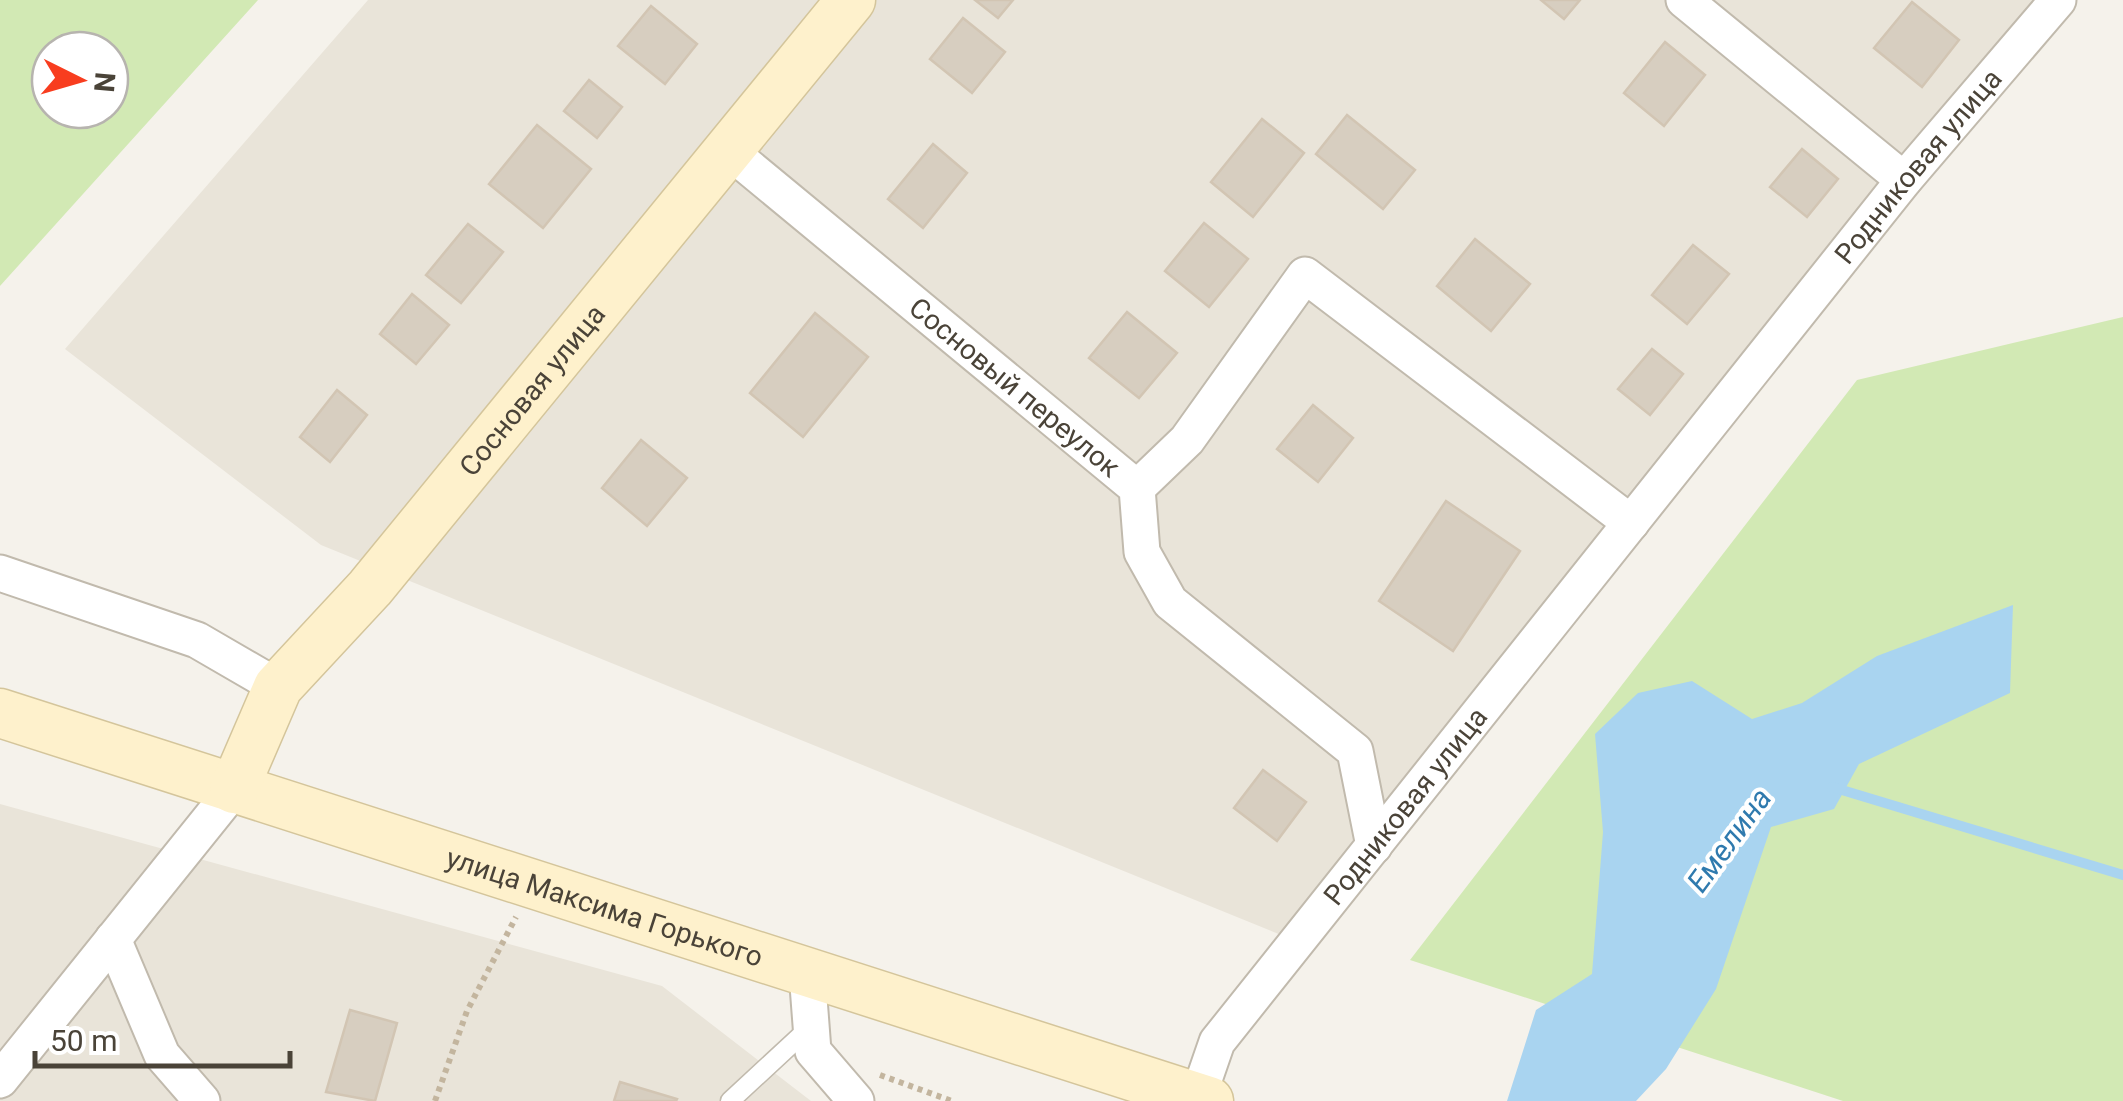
<svg xmlns="http://www.w3.org/2000/svg" width="2123" height="1101" font-family="Roboto,sans-serif">
<style>
.residential{fill:#e9e4d9}
.green{fill:#d2e9b4;fill-rule:evenodd}
.water{fill:#a9d4f0}
.lines{fill:none;stroke-linecap:round;stroke-linejoin:round}
.stream{stroke:#a9d4f0;stroke-width:10}
.building{fill:#d7cec0;stroke:#d2c5b3;stroke-width:2.5}
.lane-casing{stroke:#c1baad;stroke-width:21}
.street-casing{stroke:#c1baad;stroke-width:39}
.secondary-casing{stroke:#d4c59b;stroke-width:51}
.path{stroke:#c3b59e;stroke-width:6;stroke-dasharray:5 5;stroke-linecap:butt}
.lane{stroke:#fff;stroke-width:18}
.street{stroke:#fff;stroke-width:35}
.secondary{stroke:#fef1cc;stroke-width:48}
.labels{text-anchor:middle;dominant-baseline:central;stroke-width:8;stroke-linejoin:round;paint-order:stroke}
.street-label{font-size:28px;fill:#4a4338;stroke:#fff}
.water-label{font-size:30px;font-style:italic;fill:#2f7aae;stroke:#fff}
</style>
<rect width="100%" height="100%" fill="#f5f2eb"/>
<path class="residential" d="M368,0H2041L1286,937L321,545L65,349Z
M0,804L662,986L811,1101H0Z"/>
<path class="green" d="M0,0H258L0,286ZM110,50V110H50V50Z
M2123,317V1101H1843L1410,960L1857,380Z"/>
<path class="water" d="M2013,605L2010,693L1859,764L1834,809L1771,827L1716,989L1666,1069L1636,1101H1507L1536,1010L1592,974L1603,832L1595,734L1638,693L1692,681L1752,719L1802,703L1877,656Z"/>
<g class="lines">
<path class="stream" d="M1832,787L2123,875"/>
</g>
<path class="building" d="M975,0H1013L998,18Z
M1541,0H1580L1564,19Z
M1912,2L1959,40L1922,87L1874,48Z
M651,6L697,44L665,84L618,46Z
M963,18L1005,52L972,93L930,59Z
M1665,42L1705,75L1664,126L1624,93Z
M589,80L622,107L597,138L564,111Z
M1347,115L1415,170L1383,209L1316,154Z
M1262,119L1304,153L1253,217L1211,182Z
M537,125L591,169L543,228L489,184Z
M933,144L967,173L923,228L888,199Z
M1802,149L1838,179L1807,217L1770,187Z
M1204,223L1248,259L1209,307L1165,271Z
M468,224L503,252L461,303L426,275Z
M1475,239L1530,284L1491,331L1437,286Z
M1693,245L1729,274L1687,324L1652,295Z
M412,294L449,325L416,364L380,334Z
M1127,312L1177,353L1139,398L1089,358Z
M815,313L868,357L803,437L750,393Z
M1652,349L1683,374L1650,415L1618,389Z
M337,390L367,415L330,462L300,437Z
M1313,405L1353,438L1318,482L1277,449Z
M641,440L687,478L647,526L602,488Z
M1446,501L1520,551L1453,651L1379,601Z
M1263,770L1306,802L1277,841L1234,808Z
M350,1010L397,1023L375,1101L326,1092Z
M620,1082L677,1099L676,1101H614Z"/>
<g class="lines">
<g class="lane-casing">
<path id="lane" d="M730,1101L810,1027"/>
</g>
<g class="street-casing">
<g id="street">
<path d="M1684,0L1904,180"/>
<path id="s1" d="M728,150L1137,488L1142,552L1170,602L1355,751L1374,846"/>
<path d="M1137,488L1187,440L1305,275L1631,523"/>
<path d="M0,573L197,640L278,687"/>
<path d="M113,939L162,1055L202,1101"/>
<path d="M807,972L813,1051L856,1101"/>
<path d="M0,1080L234,789"/>
<path id="s2" d="M1198,1097L1217,1042L1904,180L2058,0"/>
</g>
</g>
<g class="secondary-casing">
<g id="secondary">
<path id="s3" d="M0,713L1209,1101"/>
<path id="s4" d="M234,789L278,687L370,588L851,0"/>
</g>
</g>
<path class="path" d="M880,1075L952,1101
M435,1101L467,1011L516,917"/>
<use href="#lane" class="lane"/>
<use href="#street" class="street"/>
<use href="#secondary" class="secondary"/>
</g>
<g class="labels">
<g class="street-label">
<text stroke="none"><textPath href="#s2" startOffset="1180">Родниковая улица</textPath></text>
<text stroke="none"><textPath href="#s1" startOffset="372">Сосновый переулок</textPath></text>
<text stroke="none"><textPath href="#s4" startOffset="502">Сосновая улица</textPath></text>
<text stroke="none"><textPath href="#s2" startOffset="360">Родниковая улица</textPath></text>
<text stroke="none"><textPath href="#s3" startOffset="635">улица Максима Горького</textPath></text>
</g>
<g class="water-label">
<text transform="translate(1729 840) rotate(-54)">Емелина</text>
</g>
</g>
<g transform="translate(80 80) rotate(95)"><circle r="48" fill="#ffffff" stroke="#b7b4af" stroke-width="2.5"/>
<path d="M0-8L18 38L0 25L-18 38Z" fill="#f83d1f"/>
<text y="-15" font-size="28" font-weight="bold" text-anchor="middle" fill="#4a4338">N</text>
</g>
<path d="M35 1051v15h255v-15" fill="none" stroke="#4a4338" stroke-width="5"/>
<text x="50" y="1051" font-size="30" fill="#4a4338" stroke="#ffffff" stroke-width="8" paint-order="stroke">50 m</text>
</svg>
